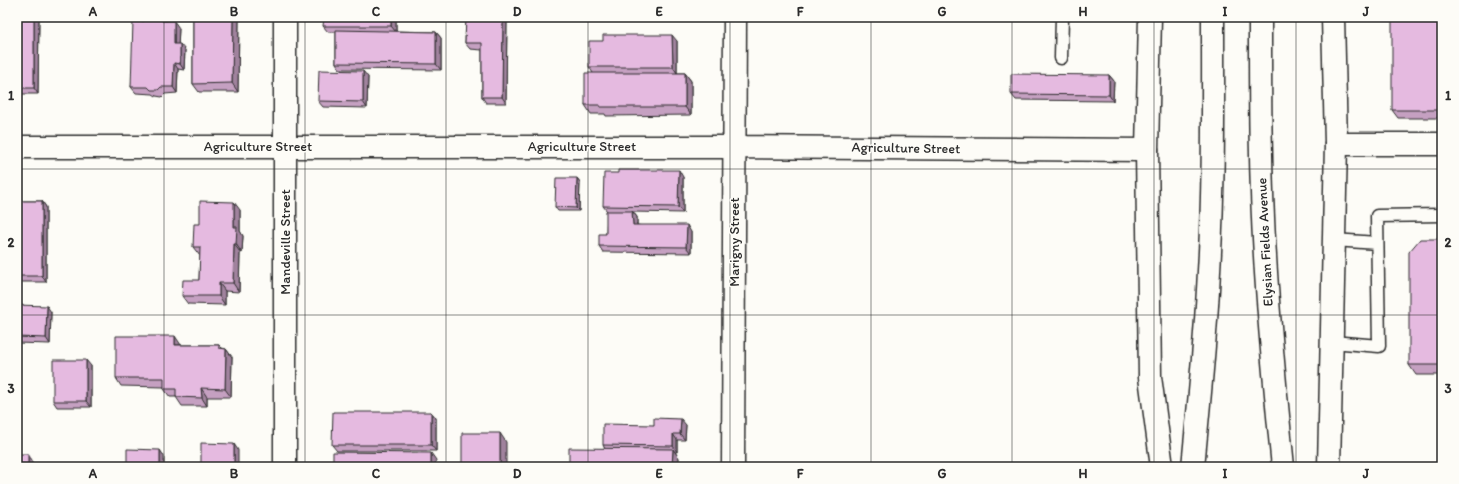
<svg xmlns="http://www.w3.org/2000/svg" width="1459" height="484" font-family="Itim,sans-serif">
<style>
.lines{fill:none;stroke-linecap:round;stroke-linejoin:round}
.service-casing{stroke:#2b2b2b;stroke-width:15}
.minor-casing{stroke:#2b2b2b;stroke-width:25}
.secondary-casing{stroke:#2b2b2b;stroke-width:25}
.service{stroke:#fdfcf7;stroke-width:12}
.minor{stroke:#fdfcf7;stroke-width:22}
.secondary{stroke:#fdfcf7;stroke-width:22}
.wall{fill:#c5a0c1;stroke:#2b2b2b}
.shaded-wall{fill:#a0829d;stroke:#2b2b2b}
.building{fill:#e5bae0;stroke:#2b2b2b}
.grid{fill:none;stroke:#2b2b2b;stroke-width:1;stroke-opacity:0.55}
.labels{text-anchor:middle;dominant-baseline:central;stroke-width:3;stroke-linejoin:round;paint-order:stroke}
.street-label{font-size:14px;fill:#2b2b2b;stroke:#fdfcf7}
.neatline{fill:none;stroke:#2b2b2b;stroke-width:1.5}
.grid-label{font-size:13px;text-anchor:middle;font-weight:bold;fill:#2b2b2b}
</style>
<rect width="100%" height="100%" fill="#fdfcf7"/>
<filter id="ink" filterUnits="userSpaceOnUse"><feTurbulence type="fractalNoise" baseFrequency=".025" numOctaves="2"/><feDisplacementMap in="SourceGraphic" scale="8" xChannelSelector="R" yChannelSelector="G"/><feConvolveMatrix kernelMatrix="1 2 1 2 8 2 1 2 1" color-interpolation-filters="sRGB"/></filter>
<g filter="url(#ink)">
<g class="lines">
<g class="service-casing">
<path id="service" d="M1061,58L1062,17
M1334,240L1377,243
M1332,342L1379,346L1377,216L1442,215"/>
</g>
<g class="minor-casing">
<path id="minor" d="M285,17V467
M1336,144H1442
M17,147H734L1147,150
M733,467L735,17"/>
</g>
<g class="secondary-casing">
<path id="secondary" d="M1150,17L1147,150L1150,377L1162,467
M1260,17C1260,97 1260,177 1265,256C1269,327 1276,397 1283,467
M1193,467C1199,402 1206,337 1209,271C1214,186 1213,102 1213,17
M1329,467L1336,144L1333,17"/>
</g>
<use href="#service" class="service"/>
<use href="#minor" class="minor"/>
<use href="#secondary" class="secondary"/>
</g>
<path class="wall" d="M17,17H39L38,94H17Z
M144,17H165L166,20V21L179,28L178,44L185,50L184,70L178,69L177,93L165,94L162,97L156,96L153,94L136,93L131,87L144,21Z
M193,17H239L238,92H199L193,84Z
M396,17V31L436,32L441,38V70L340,69L336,63V32H328L323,26Z
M466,17H507L506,103H486L482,97V50L470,49L465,43Z
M1442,17V118H1398L1392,110Z
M677,41V73H685L691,81V115L606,116L605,114H591L585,105L593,73L589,67Z
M1109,75L1114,81L1113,101L1016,100L1011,94Z
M368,77L367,108L323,107L318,101Z
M683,177V213L633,212L637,217V225L691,232V253L603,252L599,246L606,234L607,211L603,206Z
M577,178L580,182L579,211H558L555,207Z
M17,201H42L46,207V282H17Z
M240,210V231L243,236L242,253L240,252L239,292L225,291V305L188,304L182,296L199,280L200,256L193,247L200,224Z
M1442,239V375H1416L1409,365Z
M17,305L51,312L50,344L17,343Z
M181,345H219L222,348L226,349L232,357L231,397H207V406H182L176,397H170L164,389V387L121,386L116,378Z
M91,366V407H57L53,401Z
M431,412L436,418V451H337L332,445Z
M654,425H686L685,440H677V452H675L679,458L678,467H569L605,449L603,445Z"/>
<path class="shaded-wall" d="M34,17H39L38,94L34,88Z
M162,17H165L166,20V28L162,21Z
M233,17H239L238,92L232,83Z
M391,17H396V32L391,26Z
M503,17H507L506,103L502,97Z
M174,21L179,28L178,50L174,44Z
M436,32L441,38V70L436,64Z
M672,35L677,41V73L673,67Z
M180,44L185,50L184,70L180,64Z
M174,63L178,69L177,93L173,87Z
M363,71L368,77L367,108L363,102Z
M685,73L691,81V115L685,107Z
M1109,75L1114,81L1113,101L1109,95Z
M679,170L683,177V213L678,207Z
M577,178L580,182L579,211L576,208Z
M42,201L46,207V282L42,276Z
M234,202L240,210V231L243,236L242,253L236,244L234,227Z
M632,211L637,217V232L633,225Z
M687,225L691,232V253L686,247Z
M234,244L240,252L239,292L233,283Z
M219,283L225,291V305L219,296Z
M47,306L51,312L50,344L46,338Z
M175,336L181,345H175Z
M226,349L232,357L231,397L225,389Z
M86,360L91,366V407L86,401Z
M201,388L207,397V406L202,398Z
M431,412L436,418V451L431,445Z
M681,419L686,425L685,440L680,434Z
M500,433L506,442V467H500Z
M673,434L677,440V452L673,446Z
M234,444L238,450V467H234Z
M673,449L679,458L678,467H672Z
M160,450L164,456V467H160Z
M431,453L436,460L435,467H431Z
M28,454L32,460V467H28Z"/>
<path class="building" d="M17,17H34V88H17Z
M144,17H162V21H174V44H180V64L174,63L173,87H161L158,90H151L148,87H131L133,21H144Z
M193,17H233L232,83L193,84Z
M324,17H391V26H323Z
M466,17H503L502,97H482V43H465Z
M1392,17H1442V110H1392Z
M336,30L436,32V64L336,63Z
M603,35H672L673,67H589V41H603Z
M319,70L363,71V102L318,101Z
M585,73H685V107H600V105H585Z
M1011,74L1109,75V95L1011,94Z
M618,170H679L678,207L603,206L604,173H618Z
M556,178H577L576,208L555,207Z
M17,201H42V276H17Z
M200,201L234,202V227H237L236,244H234L233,283H219V296H182L183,280H199L200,247H193L194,224H200Z
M606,211H632L633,225H687L686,247L599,246V234H606Z
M1420,239H1442V365H1409V252Z
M17,305L47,306L46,338L17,337Z
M116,336H175V345H219V348L226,349L225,389L201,388L202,398L176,397V389H164V378H116Z
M53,360H86V401H53Z
M333,412H431V445H332Z
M654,418L681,419L680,434H673V446L603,445V424L654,425Z
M462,433H500V467H462Z
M201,443L234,444V467H201Z
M569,448L673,449L672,467H569Z
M127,449L160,450V467H127Z
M333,452L431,453V467H333Z
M17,454H28V467H17Z
M1441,454H1442V467H1441Z"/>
</g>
<path class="grid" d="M164,17V467M305,17V467M446,17V467M588,17V467M730,17V467M871,17V467M1012,17V467M1154,17V467M1296,17V467M17,169H1442M17,315H1442"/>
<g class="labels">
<g class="street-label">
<text x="258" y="146">Agriculture Street</text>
<text x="582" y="146">Agriculture Street</text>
<text transform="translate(906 148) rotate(1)">Agriculture Street</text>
<text transform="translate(285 242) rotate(-90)">Mandeville Street</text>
<text transform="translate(734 242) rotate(-90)">Marigny Street</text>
<text transform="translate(1265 242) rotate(-93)">Elysian Fields Avenue</text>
</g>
</g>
<rect width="1459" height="484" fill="none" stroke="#fdfcf7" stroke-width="44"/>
<rect x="22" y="22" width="1415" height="440" class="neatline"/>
<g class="grid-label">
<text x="93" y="16">A</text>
<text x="234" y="16">B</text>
<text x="376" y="16">C</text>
<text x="517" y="16">D</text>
<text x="659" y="16">E</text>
<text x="800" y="16">F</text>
<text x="942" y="16">G</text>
<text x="1083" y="16">H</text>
<text x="1225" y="16">I</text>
<text x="1366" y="16">J</text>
<text x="11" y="100">1</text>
<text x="1448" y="100">1</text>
<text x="11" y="247">2</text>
<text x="1448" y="247">2</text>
<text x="11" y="393">3</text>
<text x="1448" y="393">3</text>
<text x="93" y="478">A</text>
<text x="234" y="478">B</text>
<text x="376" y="478">C</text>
<text x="517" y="478">D</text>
<text x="659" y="478">E</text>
<text x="800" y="478">F</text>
<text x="942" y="478">G</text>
<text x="1083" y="478">H</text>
<text x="1225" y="478">I</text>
<text x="1366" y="478">J</text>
</g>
</svg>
